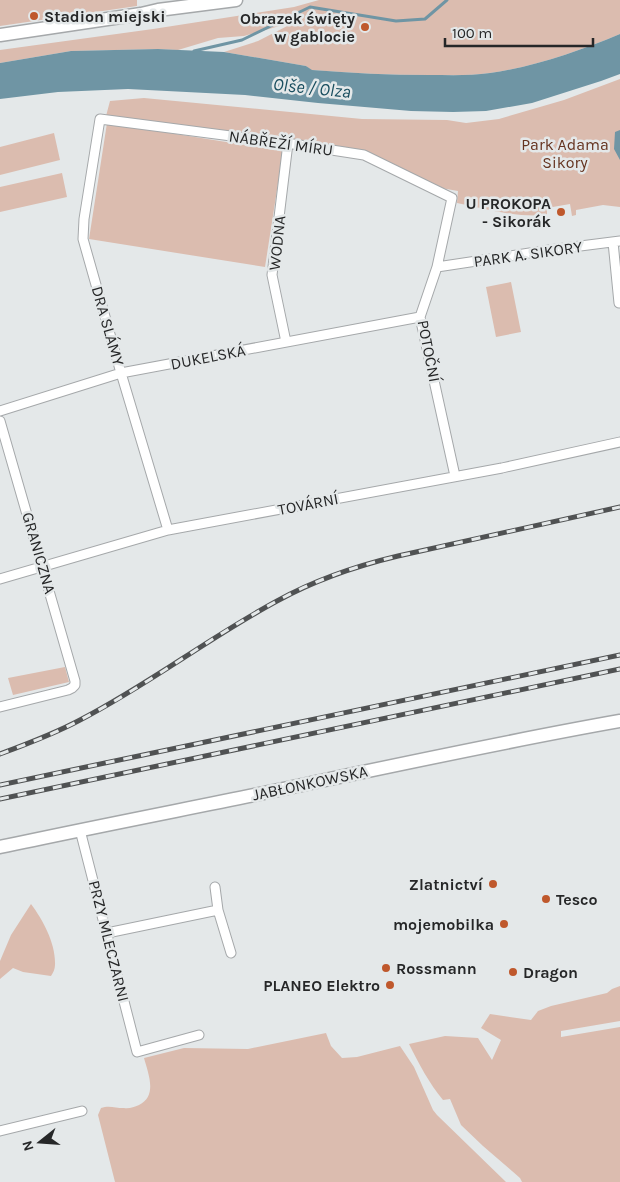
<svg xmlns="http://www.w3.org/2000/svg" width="620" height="1182" font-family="Karla,sans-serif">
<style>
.green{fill:#dbbcaf}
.water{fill:#6f95a4}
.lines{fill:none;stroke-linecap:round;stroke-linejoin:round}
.stream{stroke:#6f95a4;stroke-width:3}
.street-casing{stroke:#a5a8aa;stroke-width:11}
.secondary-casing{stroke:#a5a8aa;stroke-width:15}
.street{stroke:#fff;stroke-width:9}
.secondary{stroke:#fff;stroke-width:12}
.rail-casing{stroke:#505253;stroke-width:5}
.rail{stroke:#e4e8e9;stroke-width:3;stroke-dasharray:9;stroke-linecap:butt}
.poi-dot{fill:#bf582c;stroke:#e4e8e9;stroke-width:2}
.labels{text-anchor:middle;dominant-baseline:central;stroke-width:5;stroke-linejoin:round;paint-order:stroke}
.poi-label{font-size:16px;font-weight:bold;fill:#262728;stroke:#e4e8e9;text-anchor:end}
.street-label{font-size:16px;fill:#262728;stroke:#e4e8e9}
.park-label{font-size:16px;fill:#653420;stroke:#e4e8e9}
.water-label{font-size:18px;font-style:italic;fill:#194e5f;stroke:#e4e8e9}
</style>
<rect width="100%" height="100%" fill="#e4e8e9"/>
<path class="green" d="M0,0H137V6L0,26Z
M319,0H620V34C580,51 533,67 490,73C470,76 449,75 429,75C390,75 351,73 311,70L306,66L224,52L258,41L297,21L244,36L218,38L178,50L158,49L71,51L0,63V50L153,29L294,7Z
M620,79V207L603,205L576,210V215L572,216L570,204L547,208V215C517,218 487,209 457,203L458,191L441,188L367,151L106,116L110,101L144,98L362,119L447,120L466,123L499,119L564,100Z
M107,123L283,151L265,267L89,239Z
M54,133L60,160L0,175V147Z
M62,173L67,197L0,212V187Z
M511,282L521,332L496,337L486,287Z
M65,667L69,682L13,695L8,678Z
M31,904C43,920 56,944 55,965C55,969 53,973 51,976L23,972L13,968L0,979V961L11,935Z
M620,986V1021L561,1031V1037L620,1027V1182H522L520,1178L483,1146L461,1125L450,1099L443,1100C429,1083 419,1064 409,1044L445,1036L478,1038L492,1060L501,1040L481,1028L490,1014L531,1020L538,1011L551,1006L607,993L612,989Z
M326,1033L331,1046L342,1058L357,1057L400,1046L414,1067L433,1110L437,1115L506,1182H115L98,1115L101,1108C109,1105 115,1108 124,1108C129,1109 134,1107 139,1105C158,1096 148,1073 144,1058L184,1048L248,1049Z"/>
<path class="water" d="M620,34V74L601,81L532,103L486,111L453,112L411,111L318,103L245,95L128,89L58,92L0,99V63L71,51L158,49L224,52L306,66L312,70C351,73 390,75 429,75C449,75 470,76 490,73C533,67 580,51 620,34Z
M620,130V164V160L614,149L615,132Z"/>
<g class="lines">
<path class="stream" d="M194,51L242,40L310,7L396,21L425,19L447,0"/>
<g class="street-casing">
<path id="street" d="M613,242L619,303
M437,267L549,250L620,241
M286,342L272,275L288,143
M0,411L121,373L420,317
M0,421L75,681V685L72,688L68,690L0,707
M168,530L121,373L83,239L84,219L100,119L293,144L364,155L452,198L437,267L420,317L455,476
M0,579L168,530L502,468L620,442
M80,830L137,1052L199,1035
M215,887L218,910L231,953
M107,933L218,910
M0,1131L82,1111"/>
</g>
<g class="secondary-casing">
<path id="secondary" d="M0,35L141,14L158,10L236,0
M0,847C88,828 176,811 264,793C382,768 501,742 620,721"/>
</g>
<use href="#street" class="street"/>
<use href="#secondary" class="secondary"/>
<g class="rail-casing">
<path id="rail" d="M0,754C27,744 54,734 80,720C148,685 210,637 277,601C315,580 356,566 398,556L620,507
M0,785L620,655
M0,799L620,669"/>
</g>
<use href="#rail" class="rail"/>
</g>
<g class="poi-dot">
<circle cx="34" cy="16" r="5"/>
<circle cx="365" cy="27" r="5"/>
<circle cx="561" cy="212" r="5"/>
<circle cx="493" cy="884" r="5"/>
<circle cx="546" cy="899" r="5"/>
<circle cx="504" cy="924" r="5"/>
<circle cx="386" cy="968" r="5"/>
<circle cx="513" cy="972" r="5"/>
<circle cx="390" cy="985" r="5"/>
</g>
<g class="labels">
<g class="poi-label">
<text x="44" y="16" text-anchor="start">Stadion miejski</text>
<text x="355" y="18">Obrazek święty<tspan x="355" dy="18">w gablocie</tspan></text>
<text x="551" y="203">U PROKOPA<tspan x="551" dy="18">- Sikorák</tspan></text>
<text x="483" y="884">Zlatnictví</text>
<text x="556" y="899" text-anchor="start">Tesco</text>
<text x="494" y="924">mojemobilka</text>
<text x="396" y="968" text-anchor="start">Rossmann</text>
<text x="523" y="972" text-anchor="start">Dragon</text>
<text x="380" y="985">PLANEO Elektro</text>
</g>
<g class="street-label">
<text transform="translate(281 143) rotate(8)">NÁBŘEŽÍ MÍRU</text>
<text transform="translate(277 243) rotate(-84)">WODNA</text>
<text transform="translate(528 254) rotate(-8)">PARK A. SIKORY</text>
<text transform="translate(108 326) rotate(74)">DRA SLÁMY</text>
<text transform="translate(429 351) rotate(79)">POTOČNÍ</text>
<text transform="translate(208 357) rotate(-11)">DUKELSKÁ</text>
<text transform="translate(308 504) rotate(-11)">TOVÁRNÍ</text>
<text transform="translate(39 553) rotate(74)">GRANICZNA</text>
<text transform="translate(310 783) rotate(-12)">JABŁONKOWSKA</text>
<text transform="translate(109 941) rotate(76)">PRZY MLECZARNI</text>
</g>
<g class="park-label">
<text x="565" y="144">Park Adama<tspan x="565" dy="18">Sikory</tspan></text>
</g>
<g class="water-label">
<text transform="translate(312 88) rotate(6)">Olše / Olza</text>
</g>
</g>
<g transform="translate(40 1142) rotate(253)" stroke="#e4e8e9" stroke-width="4" paint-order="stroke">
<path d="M0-4L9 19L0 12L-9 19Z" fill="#262728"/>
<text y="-8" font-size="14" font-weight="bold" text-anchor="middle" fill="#262728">N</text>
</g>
<path d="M445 38v8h148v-8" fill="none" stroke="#262728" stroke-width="2.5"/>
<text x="452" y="38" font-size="15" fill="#262728" stroke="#e4e8e9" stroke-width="4" paint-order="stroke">100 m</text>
</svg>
